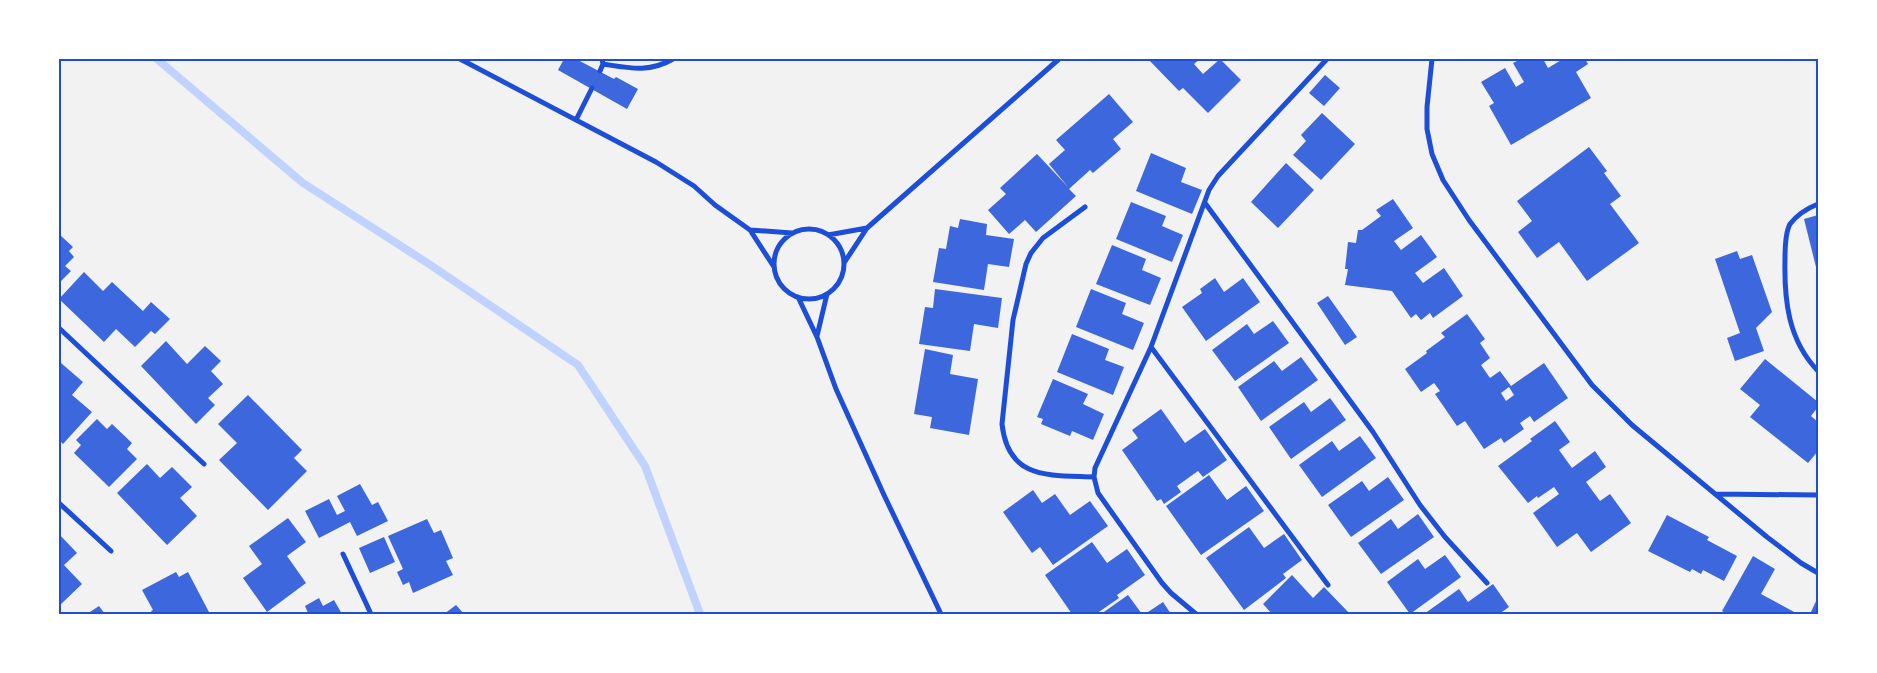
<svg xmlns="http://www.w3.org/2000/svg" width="1877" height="673" font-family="Mulish,sans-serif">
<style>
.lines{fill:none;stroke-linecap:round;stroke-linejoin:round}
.stream{stroke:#bfd3fe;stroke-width:8}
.building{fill:#3d67dc;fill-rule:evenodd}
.minor{stroke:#1d4ed8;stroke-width:5}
.neatline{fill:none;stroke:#1d4ed8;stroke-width:2}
</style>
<rect width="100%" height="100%" fill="#f2f2f2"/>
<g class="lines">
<path class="stream" d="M157,59L303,183L429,264L578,365L645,466L700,614"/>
</g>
<path class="building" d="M564,59H576L614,79L616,77L638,89L627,109L558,70Z
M1148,59H1200L1194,64L1203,74L1220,59L1241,80L1208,113L1183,88L1179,91Z
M1521,59H1543L1548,68L1563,59H1585L1588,64L1576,72L1591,98L1511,145L1489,106L1494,103L1481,82L1505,68L1516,87L1524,82L1513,63Z
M1325,75L1340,88L1324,106L1309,93Z
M1109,94L1133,122L1113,139L1121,149L1093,173L1090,170L1069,189L1076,196L1036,232L1025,220L1009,234L988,210L1006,194L1000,188L1037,154L1068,187L1049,164L1065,150L1056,140Z
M1322,113L1355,144L1321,180L1293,155L1306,141L1301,135Z
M1589,147L1607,171L1604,173L1621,196L1610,204L1639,243L1587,281L1559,242L1537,258L1518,232L1532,221L1517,201Z
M1151,153L1186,168L1181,182L1202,190L1192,214L1136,191Z
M1286,163L1314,190L1278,228L1251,202Z
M1393,199L1413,228L1394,241L1401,250L1421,235L1437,257L1415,273L1423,283L1444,268L1463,296L1433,318L1430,313L1421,320L1416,314L1411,318L1392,291L1345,285L1348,269H1345L1348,242L1356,243L1358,230H1362L1381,216L1376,210Z
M1131,202L1166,216L1162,226L1183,235L1172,262L1116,239Z
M1818,215V275L1804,219Z
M960,219L987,224L986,235L1014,239L1009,267L988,264L984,290L933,282L939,248L946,249L950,226L958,228Z
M59,234L73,247L69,251L74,257L65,266L71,271L59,283Z
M1112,245L1146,259L1142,270L1161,278L1150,305L1096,284Z
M1737,251L1740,259L1752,255L1772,312L1756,328L1764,351L1735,361L1727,338L1740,333L1715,259Z
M84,272L103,291L112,282L143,311L151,302L170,319L155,334L151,331L135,347L116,329L104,342L59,299Z
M1215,278L1224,292L1243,278L1260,302L1206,341L1182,307L1202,293L1200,289Z
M935,289L1002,298L998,328L974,324L970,351L919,344L925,307L933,308Z
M1091,289L1126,303L1122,314L1144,323L1133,350L1076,327Z
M1328,296L1357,337L1345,345L1317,303Z
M1467,314L1485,339L1480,343L1490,358L1481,365L1490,378L1500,371L1511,386L1544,363L1568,398L1534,422L1530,416L1520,423L1524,429L1504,443L1501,438L1484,449L1465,421L1457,426L1435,394L1440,391L1434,383L1421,392L1405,369L1427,353L1426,351L1445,337L1441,333ZM1509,387L1514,395L1506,401L1501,393Z
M1273,321L1289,343L1235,381L1212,350L1247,324L1254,334Z
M1072,334L1109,349L1105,360L1124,367L1113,395L1057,372Z
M166,341L187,364L205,346L221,361L211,371L223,384L208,398L215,405L196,424L141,366Z
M925,349L953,355L950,374L978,379L969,435L930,428L932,417L914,414Z
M1301,357L1318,380L1261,421L1238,387L1274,361L1282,371Z
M1765,359L1818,402V407L1811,416L1818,422V451L1808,463L1750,417L1760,405L1740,389Z
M61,363L83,382L72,395L92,412L63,444L59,440V365Z
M1053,379L1088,394L1083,404L1104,414L1093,440L1072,431L1070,436L1041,424L1043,419L1037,417Z
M248,395L302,450L294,458L307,471L268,510L219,460L237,443L218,424Z
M1330,398L1346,420L1291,459L1269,427L1304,402L1311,412Z
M1161,409L1185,443L1205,429L1227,460L1203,477L1198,471L1177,486L1181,492L1164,504L1161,499L1157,501L1122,450L1138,438L1132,430Z
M97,419L107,429L112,424L132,443L127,449L137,459L109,487L74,453L81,445L76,440Z
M1555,421L1570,442L1559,450L1572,468L1595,451L1606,467L1586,482L1600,501L1610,494L1631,523L1591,552L1577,533L1557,547L1533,513L1559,494L1554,487L1538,498L1537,496L1528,503L1498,466L1532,441L1530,439Z
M1360,436L1376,458L1322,497L1299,465L1332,441L1339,451Z
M147,464L160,478L172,467L192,487L180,498L197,516L167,545L117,493Z
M1209,475L1227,500L1246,486L1264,511L1201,555L1166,506Z
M1388,477L1404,500L1351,537L1328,505L1362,481L1369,491Z
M360,484L372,505L378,502L388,521L357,536L350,522L319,538L305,511L329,499L337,515L345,511L337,496Z
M1033,490L1042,503L1055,494L1070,515L1090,501L1108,526L1053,565L1040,547L1032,553L1003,512Z
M1418,514L1434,537L1381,574L1358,543L1391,519L1398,529Z
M1667,515L1709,537L1707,540L1737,556L1724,581L1703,570L1701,574L1692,569L1690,572L1648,551Z
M288,518L306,542L287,556L306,583L267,612L243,578L262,564L249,546Z
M427,519L434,533L441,530L453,558L446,561L453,575L413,593L409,582L403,585L397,572L403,569L388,536Z
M1249,527L1264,548L1284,534L1302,560L1283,574L1286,578L1244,610L1206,558Z
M59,534L77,553L64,565L82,584L59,606Z
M384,537L395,562L370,573L359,548Z
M1092,542L1107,563L1127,549L1145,575L1117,595L1119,598L1096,614H1072L1045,575Z
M1445,555L1461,577L1410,614L1387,582L1418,559L1425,569Z
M1753,556L1775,569L1761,594L1798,614H1727L1722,611Z
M176,572L179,577L188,572L210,614H153L151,611L153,610L142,590Z
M1292,575L1313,598L1324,587L1350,614H1272L1263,604Z
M1493,584L1509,607L1499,614H1424L1459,589L1468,602Z
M1128,595L1142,614H1101Z
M1818,597V614H1810Z
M319,598L323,606L334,600L342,614H306L308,613L305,606Z
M1163,602L1171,614H1145Z
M456,605L464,614H444Z
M99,606L105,614H87Z"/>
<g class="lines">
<path class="minor" d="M460,59L656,162L694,186L715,205L750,230L774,267
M1432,59L1427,107V129L1432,154L1443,180L1469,220L1592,385L1632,425L1767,537L1801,563L1818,573
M603,64C629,68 649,73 673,59
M600,71L603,64L602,59
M576,120L592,88
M1205,203L1373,432L1420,505L1445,537L1487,583
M1818,204C1808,208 1797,215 1790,224C1785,233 1785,249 1785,259C1784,300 1788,340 1818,371
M1085,207L1043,238L1031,253L1026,264L1013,320L1002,424C1008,480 1049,475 1094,477
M774 264a35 35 0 1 1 70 0a35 35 0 1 1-70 0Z
M750,230L792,233
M828,235L867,228
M844,263L867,228L1059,59
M798,297L817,337L836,389L884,495L941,614
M59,328L204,464
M817,336L827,294
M1151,347L1328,585
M1716,494L1818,495
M59,503L111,551
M343,554L371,614
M1196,614L1171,593L1162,583L1098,493L1094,477L1095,468L1151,347L1209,190L1218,176L1327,59"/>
</g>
<rect width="1877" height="673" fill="none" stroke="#ffffff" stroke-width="120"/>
<rect x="60" y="60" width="1757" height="553" class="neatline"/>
</svg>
